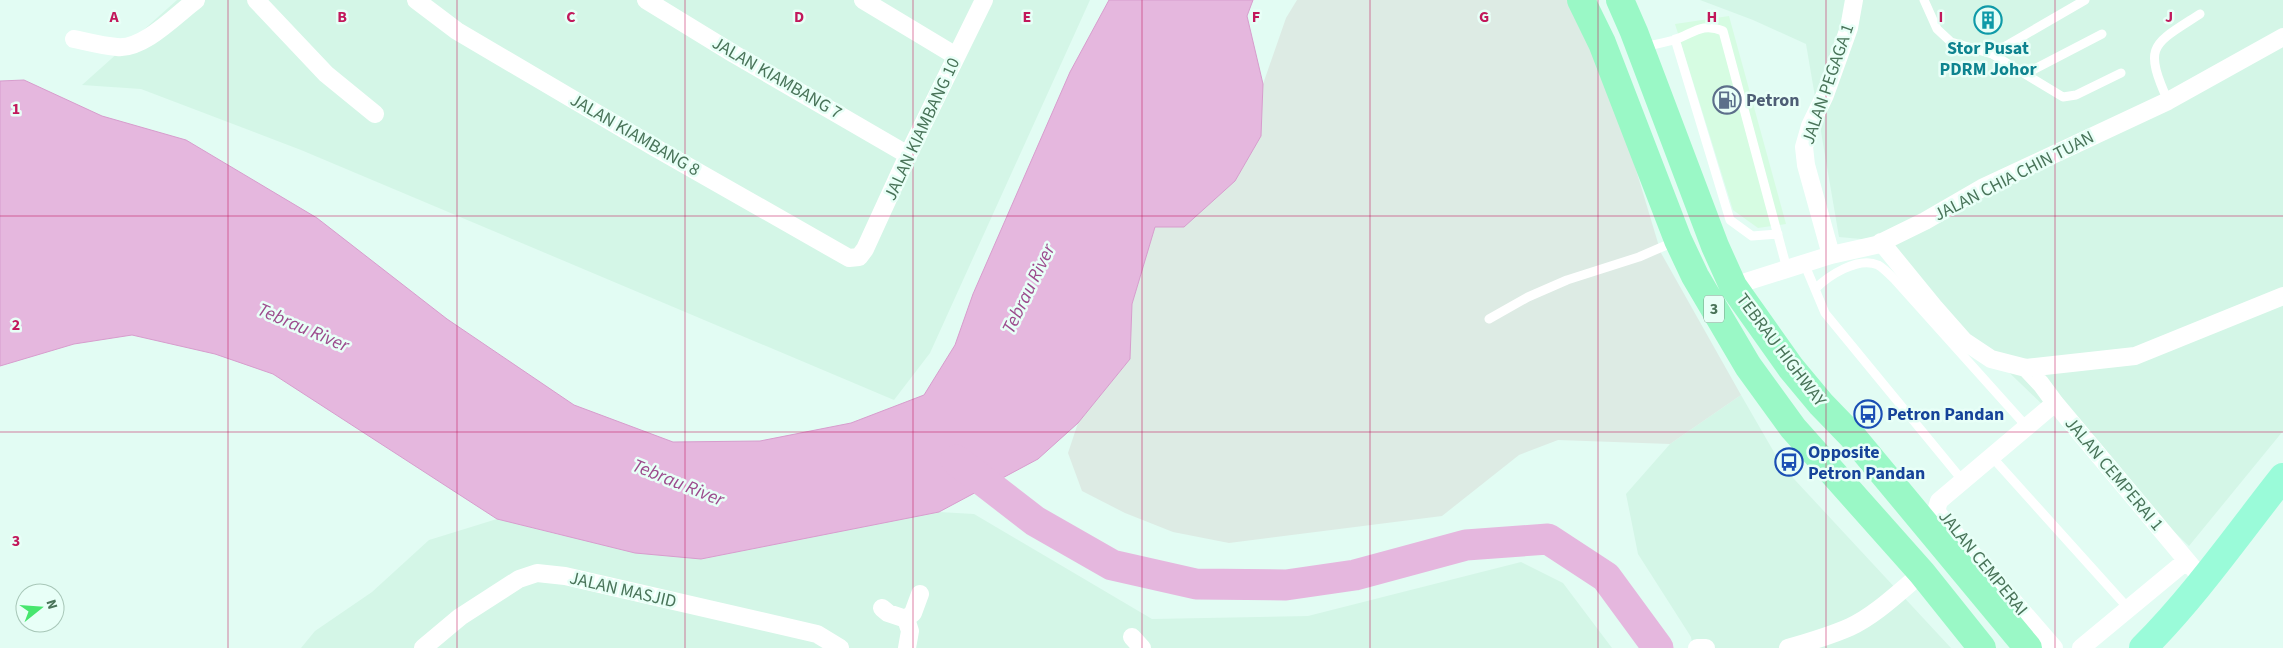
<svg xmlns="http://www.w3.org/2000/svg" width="2283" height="648" font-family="'Source Sans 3',sans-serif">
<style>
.residential{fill:#d4f6e7}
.commercial{fill:#d6fce2}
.industrial{fill:#ddebe4}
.water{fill:#e5b7de;stroke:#d79dcd}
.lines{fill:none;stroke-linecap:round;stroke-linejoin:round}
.river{stroke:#e5b7de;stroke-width:31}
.service{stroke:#fff;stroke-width:9}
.minor{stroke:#fff;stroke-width:18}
.primary{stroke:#9afbd9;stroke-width:28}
.trunk{stroke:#9af8c6;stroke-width:28}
.grid{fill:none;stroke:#c2185b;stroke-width:1;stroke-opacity:0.55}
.labels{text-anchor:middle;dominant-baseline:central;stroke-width:5;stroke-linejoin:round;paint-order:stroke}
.shield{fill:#e8fff7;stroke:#799e88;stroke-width:1}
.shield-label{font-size:16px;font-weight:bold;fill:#497459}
.culture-label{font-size:18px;font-weight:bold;fill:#0d838f;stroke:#e8fff7}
.street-label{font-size:18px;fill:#497459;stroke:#e8fff7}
.service-label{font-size:18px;font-weight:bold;fill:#4e5e75;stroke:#e8fff7;text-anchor:start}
.transit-label{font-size:18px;font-weight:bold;fill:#164399;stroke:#e8fff7;text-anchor:start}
.water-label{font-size:19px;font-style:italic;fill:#9c4b8d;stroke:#e8fff7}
.grid-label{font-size:16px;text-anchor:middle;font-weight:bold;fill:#c2185b;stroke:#e8fff7;stroke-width:5;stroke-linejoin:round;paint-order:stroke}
</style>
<rect width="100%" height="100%" fill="#e2fcf3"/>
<path class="residential" d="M177,0H1090L930,353L894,400L301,150L141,89L82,85Z
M1700,0H2283V431L2189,546L1872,240L1839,237L1806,44L1753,20Z
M1741,395L1782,466L1951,648H1693L1691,637L1638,554L1626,494L1670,444Z
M939,512L974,514L1152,619L1308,616L1521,562L1563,583L1612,648H301L315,631L372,592L429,540L497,519L560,535L701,559Z"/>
<path class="commercial" d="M1729,16L1786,224L1758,228L1733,210L1675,24Z"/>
<path class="industrial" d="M1297,0H1569L1592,48L1634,163L1661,253L1741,395L1670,444L1558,440L1519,455L1442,516L1229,543L1173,532L1125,513L1082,491L1068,453L1078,423L1130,359L1132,304L1155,227L1184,226L1235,181L1261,136L1263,84L1286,18Z"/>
<path class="water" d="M1109,0H1253L1247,16L1263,84L1261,136L1235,181L1184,227H1155L1132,304L1130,359L1078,423L1038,459L939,512L701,559L635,553L497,519L273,374L215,354L132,335L74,344L0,366V81L24,80L102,116L186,140L317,218L447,319L574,405L673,442L760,441L851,423L924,395L955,345L973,294L1070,72Z"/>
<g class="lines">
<path class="river" d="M956,460L1035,521L1112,565L1196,584L1286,585L1355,575L1466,545L1548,539L1606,577L1658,648"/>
<path class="service" d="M1924,0L1937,29L1951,42L1992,54L2063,97L2076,95L2121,73
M1675,39L1730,220L1752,236L1778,234
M1642,47C1652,45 1663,43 1674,40C1694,33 1702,22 1723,31L1787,269
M1992,54L2085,0
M2025,74L2102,34
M2168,101C2143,45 2152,45 2200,14
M1804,263L1825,313L1963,481
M1815,289C1828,276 1858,256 1878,265C1885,269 1891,276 1896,281L2027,427
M1489,319L1528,297L1567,280L1639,257L1676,241
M1992,457L2128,608"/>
<path class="minor" d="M256,0L326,74L375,114
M416,0L457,31L654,147L849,258L859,257L865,249L908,155L984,0
M646,0L734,54L908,155
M863,0L956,56
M74,39C88,42 103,46 117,47C143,50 176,15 196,0
M1881,242L1934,307L1964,341L1991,359L2026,368L2135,356L2283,296
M1831,255L1806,165L1804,147L1810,126L1825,95L1849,28L1854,0
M1733,286L1831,255L1876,245L1925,221L1982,188L2168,101L2283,37
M2026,368L2041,384L2055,403L2203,580
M882,608L888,613L906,619L910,631L907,648
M906,619L913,613L920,594
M1132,637L1142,648
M423,648L460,617L519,579L537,573L565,576L817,634L840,648
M1697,648H1706
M1788,648C1809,642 1830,636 1850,627C1876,615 1900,591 1922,573
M2054,648L1938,514L1937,508L1939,501L2055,403
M2081,648L2186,561"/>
<path class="primary" d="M2143,648C2195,596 2238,534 2283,477"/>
<path class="trunk" d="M1581,0L1602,43L1678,240L1695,276L1748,366L1793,428L1922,573L1982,648
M1620,0L1634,32L1715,246L1733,286L1791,368L1821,404L1852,436L2028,648"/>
</g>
<path class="grid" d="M228,0V648M457,0V648M685,0V648M913,0V648M1142,0V648M1370,0V648M1598,0V648M1826,0V648M2055,0V648M0,216H2283M0,432H2283"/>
<defs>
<g id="building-ring" transform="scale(1.4375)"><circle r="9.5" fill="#e8fff7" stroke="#0f9aa8" stroke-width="1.5"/><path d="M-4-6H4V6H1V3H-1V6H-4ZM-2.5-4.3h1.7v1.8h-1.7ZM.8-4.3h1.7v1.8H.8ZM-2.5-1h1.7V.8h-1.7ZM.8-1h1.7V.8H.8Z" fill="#0f9aa8"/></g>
<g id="fuel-ring" transform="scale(1.4375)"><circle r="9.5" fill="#e8fff7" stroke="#5c6f8a" stroke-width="1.5"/><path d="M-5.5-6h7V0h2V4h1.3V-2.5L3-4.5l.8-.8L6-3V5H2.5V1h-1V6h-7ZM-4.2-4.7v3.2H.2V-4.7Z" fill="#5c6f8a"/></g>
<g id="bus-ring" transform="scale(1.4375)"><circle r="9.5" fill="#e8fff7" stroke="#1a4fb4" stroke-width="1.5"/><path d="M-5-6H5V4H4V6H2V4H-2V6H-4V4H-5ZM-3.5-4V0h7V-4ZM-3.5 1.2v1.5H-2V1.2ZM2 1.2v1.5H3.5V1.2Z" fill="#1a4fb4"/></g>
</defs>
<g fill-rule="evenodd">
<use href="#building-ring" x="1988" y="20"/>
<use href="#fuel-ring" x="1727" y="100"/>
<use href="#bus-ring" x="1868" y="414"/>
<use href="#bus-ring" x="1789" y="462"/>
</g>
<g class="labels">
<rect class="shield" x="1704" y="295.5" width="20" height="27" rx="4"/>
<g class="shield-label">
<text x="1714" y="309">3</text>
</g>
<g class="culture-label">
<text x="1988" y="48">Stor Pusat<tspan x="1988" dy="21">PDRM Johor</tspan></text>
</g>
<g class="street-label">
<text transform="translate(777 78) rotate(30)">JALAN KIAMBANG 7</text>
<text transform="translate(1828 84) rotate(-71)">JALAN PEGAGA 1</text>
<text transform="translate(922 129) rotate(-65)">JALAN KIAMBANG 10</text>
<text transform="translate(635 135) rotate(30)">JALAN KIAMBANG 8</text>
<text transform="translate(2014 176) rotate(-27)">JALAN CHIA CHIN TUAN</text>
<text transform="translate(1781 350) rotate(53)">TEBRAU HIGHWAY</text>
<text transform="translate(2114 474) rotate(50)">JALAN CEMPERAI 1</text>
<text transform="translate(1983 563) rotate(51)">JALAN CEMPERAI</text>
<text transform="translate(623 590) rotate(13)">JALAN MASJID</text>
</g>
<g class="service-label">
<text x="1746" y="100">Petron</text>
</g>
<g class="transit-label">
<text x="1887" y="414">Petron Pandan</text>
<text x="1808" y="452">Opposite<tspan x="1808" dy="21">Petron Pandan</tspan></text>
</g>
<g class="water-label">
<text transform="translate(1029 289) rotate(-64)">Tebrau River</text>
<text transform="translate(303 328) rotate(23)">Tebrau River</text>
<text transform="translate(678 483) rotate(22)">Tebrau River</text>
</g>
</g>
<g class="grid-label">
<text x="114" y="22">A</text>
<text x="342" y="22">B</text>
<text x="571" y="22">C</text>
<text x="799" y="22">D</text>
<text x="1027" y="22">E</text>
<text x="1256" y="22">F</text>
<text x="1484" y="22">G</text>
<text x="1712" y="22">H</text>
<text x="1941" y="22">I</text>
<text x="2169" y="22">J</text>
<text x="16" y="114">1</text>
<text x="16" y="330">2</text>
<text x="16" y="546">3</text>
</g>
<g transform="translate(40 608) rotate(73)"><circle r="24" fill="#e8fff7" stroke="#a8c7b8"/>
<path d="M0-4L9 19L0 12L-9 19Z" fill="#47e66e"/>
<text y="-8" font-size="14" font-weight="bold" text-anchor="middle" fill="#497459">N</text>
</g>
</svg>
